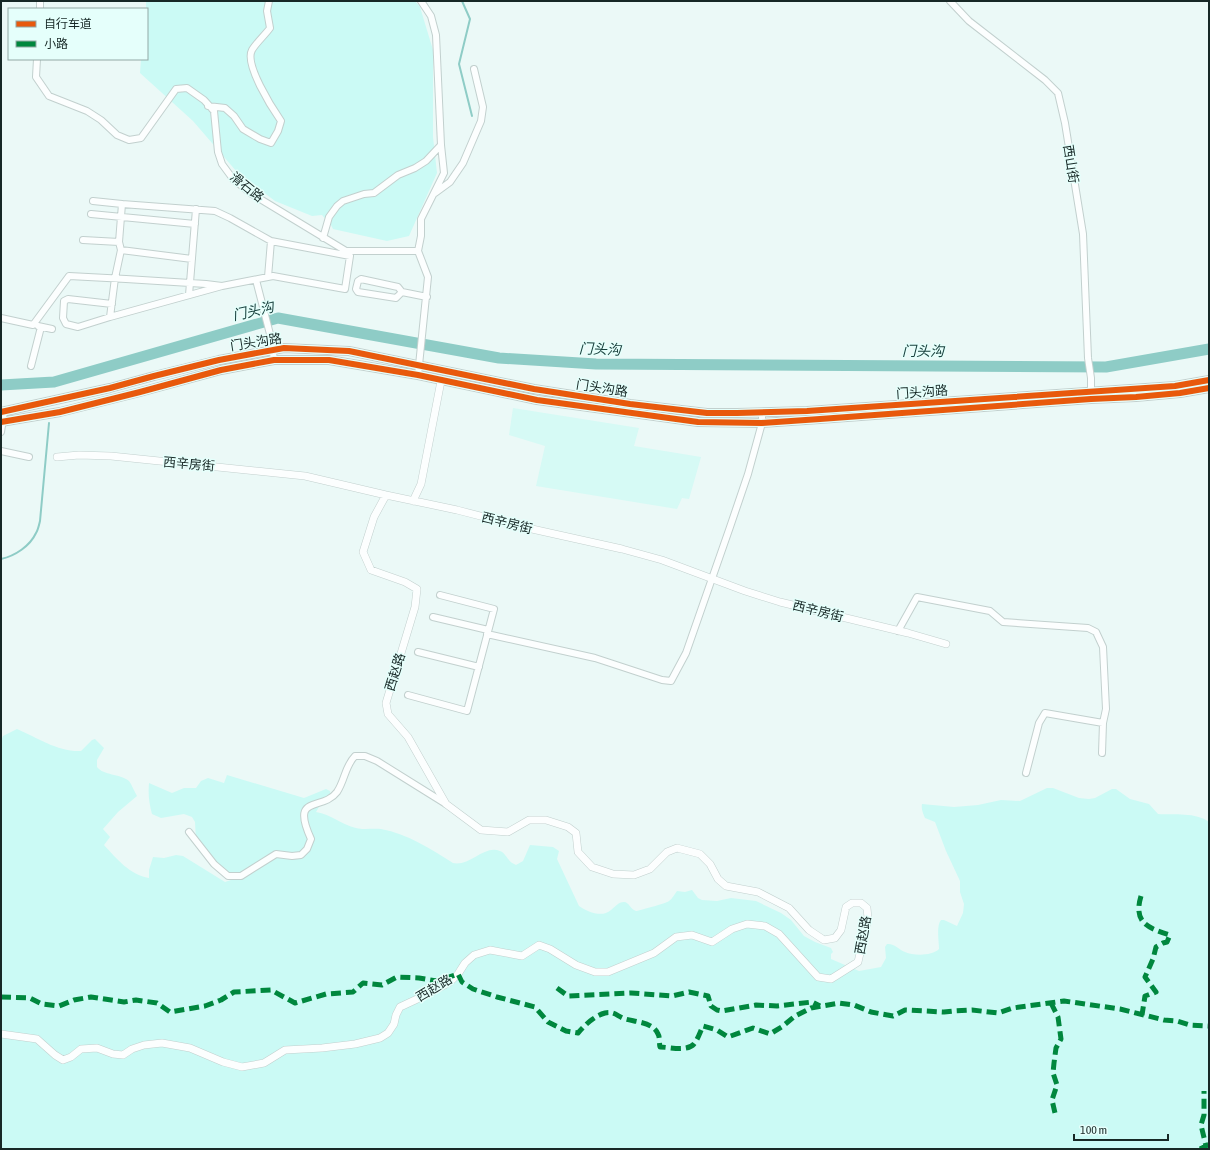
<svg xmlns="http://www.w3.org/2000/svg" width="1210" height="1150" font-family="'Asap Condensed','Noto Sans SC',sans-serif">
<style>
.built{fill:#d6faf5}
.green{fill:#cbfaf5}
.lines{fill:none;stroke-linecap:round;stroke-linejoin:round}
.stream{stroke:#8eccc6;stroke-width:2}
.river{stroke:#8eccc6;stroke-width:11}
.minor-casing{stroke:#c2d0ce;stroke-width:8}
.tertiary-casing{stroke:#c2d0ce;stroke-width:8}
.secondary-casing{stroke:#c2d0ce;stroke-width:10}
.minor{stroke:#fcfefe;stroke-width:6}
.tertiary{stroke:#fcfefe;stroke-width:7}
.secondary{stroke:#fcfefe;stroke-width:8}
.quiet{stroke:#00873e;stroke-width:5;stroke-dasharray:10 5;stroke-linecap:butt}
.cycleway-casing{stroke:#e5fffb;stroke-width:8}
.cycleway{stroke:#e8590c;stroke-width:6}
.labels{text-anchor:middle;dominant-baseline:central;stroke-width:3;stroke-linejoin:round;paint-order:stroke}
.street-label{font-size:13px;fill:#172826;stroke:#e5fffb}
.water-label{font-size:14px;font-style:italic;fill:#19403d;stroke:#e5fffb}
</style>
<rect width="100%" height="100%" fill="#ebf9f7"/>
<path class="built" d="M513,408L639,428L634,446L701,457L689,499L682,498L677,509L536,486L545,446L509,435Z"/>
<path class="green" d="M146,1H415L420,7L433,50V137L437,173L409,236L387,241L333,229L331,225L322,215L312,216L275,201L237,172L193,121L140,73L141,59H147Z
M17,729C38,738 58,752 81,751L92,740L95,739L104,748L97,760V767C104,776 119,773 129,781C132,785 134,791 137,796L118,812L103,829L110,837L104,845C117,859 130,875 149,878V870L153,857L164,858L176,855L183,856L225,882L231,880V877L225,869L217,864L196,841L195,822L192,817L184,814L161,818L152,814C149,803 148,794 149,783L172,793L184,788H196L201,781L208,778L224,783L227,775L304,798L326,789L330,791L331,799L327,804L320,805L316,812C331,814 342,825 356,828C364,830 373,828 381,829C408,834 431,849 453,863C469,867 485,844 500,851C505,853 506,857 509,860C510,862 514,864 516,865L523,861L530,845L553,847L559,851L557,859L579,906C588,912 602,918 611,910C615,907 618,902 624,902C629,902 630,909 636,911C638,911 667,903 669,901C672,899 674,895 677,891L685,892L692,890L698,898L702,900L717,901L731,898L756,901L781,913L791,920L804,936L815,942L831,948L833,952L831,954V959L859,971L881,967L886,958L885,947L887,944C894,943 898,949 905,952C914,956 932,956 939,949C939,941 936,926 941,920H944L957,926L963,913L964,904L960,892V881L946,851L935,822L925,818C923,813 921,809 922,804L954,807L978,805L1001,800L1020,801L1047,788H1053L1079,798L1089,799L1095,798L1112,789H1116L1130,799L1149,804L1158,814C1174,815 1196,812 1209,822V1149H1V741L3,736Z"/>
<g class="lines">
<path class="stream" d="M462,1L470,19L459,64L472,116
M1,559C15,556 30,546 36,533C38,530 39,525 40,521L49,423"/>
<path class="river" d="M1,385L54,382L278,318L499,358L596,364L1106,367L1209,349"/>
<g class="minor-casing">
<path id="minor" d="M950,1L969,21L1045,80L1058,93L1065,123L1083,234L1088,358L1091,378V395
M40,9V1
M37,59L36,77L49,96L87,111L101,120L117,135L129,140L141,138L176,89L187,88L204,100L214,111L218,152L222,164L233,179L252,194L346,251H418L428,277L418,375
M208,106L225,108L234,116L243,129L260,139L271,143L278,131L281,121C272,108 244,64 252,50C256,43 265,35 270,28L267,11L269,1
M435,193L450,182L463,163L481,121L483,107L474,69
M93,201L122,204
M91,214L195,224
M323,238L329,217L337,206L343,201L364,194L374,193L398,175L415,168L426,161L441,145L436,35L431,16L421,1
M83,240L119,242
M121,250L192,259
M418,251L421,236V219L444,173L441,145
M268,277L271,241
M256,280L271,338L274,360
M402,292L396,298L358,292L356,289L358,281L361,279L398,287L402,292L427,297
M189,295L196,209
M110,317L78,327L66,324L63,318L64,301L68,299L112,304
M1,318L33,325L69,276L126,279L206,284L222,286L273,276L345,289L350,256L271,241L230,218L215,211L122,204L119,242L121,250L115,278L110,317L222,286
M38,326L52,329
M31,366L41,327
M1,432L4,412
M1,451L29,457
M433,617L488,630
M898,631L917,597L990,611L1003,622L1088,628L1096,632L1103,647L1106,709L1103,723L1102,753
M487,634L595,658L662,680L671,681L686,653L730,527L748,474L762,423V413
M418,652L479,667
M408,695L467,711L494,609L440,595
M1026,773L1039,723L1045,713L1103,723
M189,832L214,864L228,876H241L276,854L292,856L301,855L307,849L311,839C290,793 322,812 337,792C345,780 345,766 355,756H365L377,761L446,804"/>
</g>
<g class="tertiary-casing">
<path id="tertiary" d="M57,457L79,455L111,456L305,476L386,495L457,510L523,527L622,549L662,560L745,591L780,602L908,633L946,644
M413,501L421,484L441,381
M1,1034L37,1039L55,1055L63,1060L71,1057L81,1049L97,1048L113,1054L123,1055L132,1049L144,1045L162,1043L190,1048L223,1062L242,1067L264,1063L285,1050L322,1048L355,1044L380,1038L388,1033L394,1024L396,1015L400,1007L428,994L450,982L458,974L465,963L474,955L490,950L522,956L539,945L550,949L576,965L595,972H608L654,953L676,937L692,935L712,942L732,929L747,924L765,926L779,934L818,977L831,979L858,962L868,918L867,908L861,903H852L846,907L841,930L835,938L824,940L809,930L789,908L758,892L726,886L718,879L710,864L700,854L677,848L667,852L650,869L634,875L613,874L592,867L578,852L576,833L568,827L546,820H529L508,832L481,830L446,804L408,737L388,714L386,703L415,607L417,589L405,582L371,570L363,552L374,517L386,495"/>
</g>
<g class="secondary-casing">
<path id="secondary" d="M1,412L110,388L154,376L219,360L284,348L349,351L534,389L630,404L707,413H737L807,411L1175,386L1209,380
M1,422L60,412L140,392L221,370L274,360H329L418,375L537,400L698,422L762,423L820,419L1091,399L1136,397L1180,393L1209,388"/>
</g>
<use href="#minor" class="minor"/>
<use href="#tertiary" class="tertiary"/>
<use href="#secondary" class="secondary"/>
<path class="quiet" d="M1141,896C1133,923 1148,928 1170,935L1167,942L1163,943L1156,947L1153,959L1145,977L1156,992L1145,996L1142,1015
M557,988L568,996L631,993L672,996L689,992L708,996L711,1006L717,1010L722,1011L756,1005L777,1006L812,1002L820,1006
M1,997L30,998L42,1004L59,1006L74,1000L91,997L124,1002L136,1000L157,1003L170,1012L205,1006L221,1000L234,992L271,990L295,1003L326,994L353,992L363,983L382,985L397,977L419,978L437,981L458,974L462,982L473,989L497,997L535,1007L548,1022L566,1031L578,1033C585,1025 594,1016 605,1013C614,1011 617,1016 625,1019C636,1022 653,1022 658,1034C660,1037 659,1043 660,1047C669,1047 687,1052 694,1044C698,1039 700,1032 703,1026L717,1030L728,1037L753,1028L770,1034L783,1026L795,1016L811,1008L839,1003L854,1005L871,1012L893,1016L905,1010L944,1012L953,1011L972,1010L998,1013L1013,1008L1064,1001L1120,1009L1164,1020L1177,1021L1190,1025L1209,1026
M1051,1003L1058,1017L1061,1039L1056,1048L1054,1063L1053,1073L1057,1085L1052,1100L1055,1113
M1200,1149L1206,1146L1201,1125L1204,1115V1091"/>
<g class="cycleway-casing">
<path id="cycleway" d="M1,412L110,388L154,376L219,360L284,348L349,351L534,389L630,404L707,413H737L807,411L1175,386L1209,380
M1,422L60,412L140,392L221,370L274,360H329L418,375L537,400L698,422L762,423L820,419L1091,399L1136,397L1180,393L1209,388"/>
</g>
<use href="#cycleway" class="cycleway"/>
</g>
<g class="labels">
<g class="street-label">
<text transform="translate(1071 164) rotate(81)">西山街</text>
<text transform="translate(247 187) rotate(39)">滑石路</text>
<text transform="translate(256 342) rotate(-9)">门头沟路</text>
<text transform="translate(602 388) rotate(9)">门头沟路</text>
<text transform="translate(922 392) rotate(-4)">门头沟路</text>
<text transform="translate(189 464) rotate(5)">西辛房街</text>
<text transform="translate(507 523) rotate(14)">西辛房街</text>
<text transform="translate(818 611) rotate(14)">西辛房街</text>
<text transform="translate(395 672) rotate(-73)">西赵路</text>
<text transform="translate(863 935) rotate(-80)">西赵路</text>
<text transform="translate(434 988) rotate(-31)">西赵路</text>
</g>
<g class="water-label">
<text transform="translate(253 311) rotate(-13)">门头沟</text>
<text transform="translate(600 349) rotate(2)">门头沟</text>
<text x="923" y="351">门头沟</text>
</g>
</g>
<rect width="1210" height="1150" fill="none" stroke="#172826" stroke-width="4"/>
<rect x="8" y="8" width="140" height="52" fill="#e5fffb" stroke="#93a9a6"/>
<rect x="16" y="21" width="20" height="6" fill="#e8590c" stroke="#93a9a6"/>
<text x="44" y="28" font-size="12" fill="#172826">自行车道</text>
<rect x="16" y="41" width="20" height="6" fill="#00873e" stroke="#93a9a6"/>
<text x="44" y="48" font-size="12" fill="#172826">小路</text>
<path d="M1074 1134v6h94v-6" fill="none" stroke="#172826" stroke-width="2"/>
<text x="1080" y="1134" font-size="12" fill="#172826" stroke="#e5fffb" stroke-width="3" paint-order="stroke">100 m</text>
</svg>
